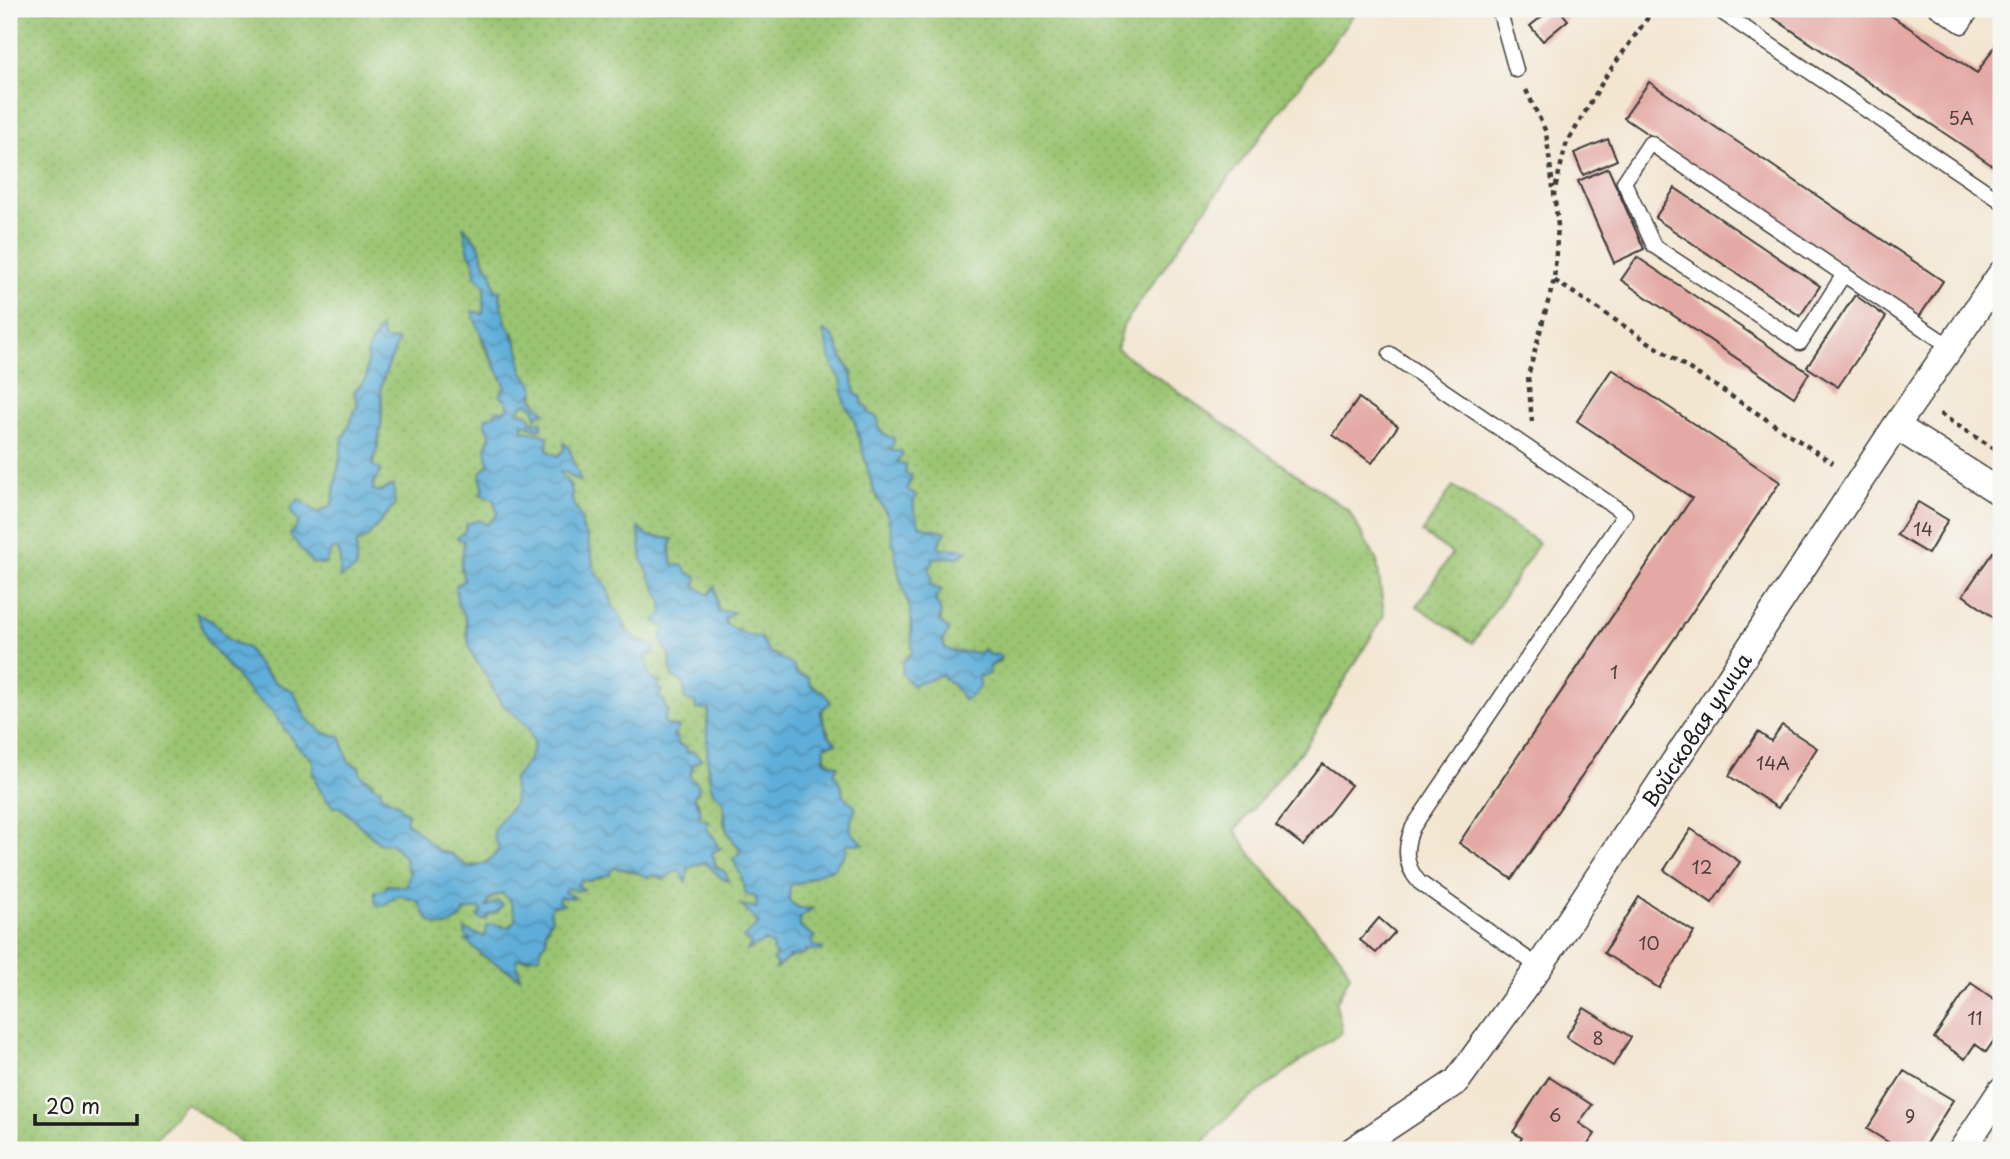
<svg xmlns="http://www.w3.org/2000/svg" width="2010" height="1159" font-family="'Playpen Sans',sans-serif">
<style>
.green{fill:url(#green-dots);stroke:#5b7046;stroke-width:2;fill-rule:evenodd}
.water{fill:url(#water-waves);stroke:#3e657a;stroke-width:2}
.building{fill:#e4a9a4}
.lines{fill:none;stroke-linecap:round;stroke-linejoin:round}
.lane-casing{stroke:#3c3a37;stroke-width:17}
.street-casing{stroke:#3c3a37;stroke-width:29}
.path{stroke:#3c3a37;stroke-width:4.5;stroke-dasharray:5 5;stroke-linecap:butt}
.lane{stroke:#fff;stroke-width:14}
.street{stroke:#fff;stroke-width:26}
.labels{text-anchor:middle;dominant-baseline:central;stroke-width:6;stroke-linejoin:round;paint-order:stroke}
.number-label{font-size:18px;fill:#4e3f3e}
.street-label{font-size:21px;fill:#1c1c1c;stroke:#f6f6f2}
</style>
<defs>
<pattern id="green-dots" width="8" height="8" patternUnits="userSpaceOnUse" patternTransform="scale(1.75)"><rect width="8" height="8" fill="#9ac471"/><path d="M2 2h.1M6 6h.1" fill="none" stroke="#84a861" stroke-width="1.8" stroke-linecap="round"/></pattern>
<pattern id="water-waves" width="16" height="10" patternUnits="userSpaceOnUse" patternTransform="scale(1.75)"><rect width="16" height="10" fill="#5faed9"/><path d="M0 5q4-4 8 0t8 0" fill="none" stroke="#4e8daf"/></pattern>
</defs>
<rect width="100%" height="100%" fill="#f6f6f2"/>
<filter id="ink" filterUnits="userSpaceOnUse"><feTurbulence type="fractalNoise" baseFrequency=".0143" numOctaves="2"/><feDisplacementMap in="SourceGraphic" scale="14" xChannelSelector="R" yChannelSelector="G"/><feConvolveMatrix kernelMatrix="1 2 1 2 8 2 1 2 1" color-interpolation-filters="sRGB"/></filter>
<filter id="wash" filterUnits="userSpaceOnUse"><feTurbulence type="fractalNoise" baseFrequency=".00686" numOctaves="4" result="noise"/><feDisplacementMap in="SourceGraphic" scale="28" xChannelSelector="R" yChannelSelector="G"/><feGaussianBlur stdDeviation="1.57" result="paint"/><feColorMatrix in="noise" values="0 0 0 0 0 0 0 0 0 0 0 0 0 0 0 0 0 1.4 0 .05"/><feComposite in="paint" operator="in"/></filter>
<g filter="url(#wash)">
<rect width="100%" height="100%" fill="#f3e6d1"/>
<path class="green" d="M9,9H1358L1202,213L1123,326L1117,349L1349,511L1377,561L1384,615L1307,744L1235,830L1253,857L1341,957L1350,975L1336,1003L1342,1032C1317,1051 1204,1124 1201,1150H252L185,1102L147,1150H9ZM465,229L479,245C479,253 485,256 485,264L491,270L495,291L499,290L507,327C521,337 516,355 521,368C527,385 533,400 544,413H540L528,403L521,405L517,412L536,423L539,429L522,423L523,430L541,434C545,445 546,455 558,456L569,448L577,472L576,480L564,471H559L571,486L572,501L582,520V530L587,536L595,572L606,584L613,606L623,619L625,629L639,641L647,643L646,658L650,679L657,687L658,697L667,714L664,720L665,725H671C674,743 684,752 700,760L691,766L690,777L698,784L699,791L693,796L699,804L698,818L716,846L720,849L712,852L717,867L725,872L728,880L704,862C689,870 689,861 686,881L679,869L665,877V879L652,875L649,878L638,872L635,873L615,867L612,869L610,874L589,881L581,880L578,886L583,889L578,891L568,888L563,892L558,901L562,904L552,905L550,912L552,919C540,937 548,942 529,959H516L519,977L481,955L465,930L485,937L500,925L508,928L516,919L511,902L502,893L491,898L485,907L493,906L497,912L488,915L480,908L464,911L455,920L425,911L418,901L399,895L385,904L387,885L406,887L410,872L406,859L392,844L379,843L363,829L313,775V760L297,746L271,710L250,693L207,641L213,622L230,641L247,648L260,667L276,683L293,691L307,719L325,734L340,736L349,762L359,767L360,775L370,780L382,796L399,804L406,823L439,851L452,854L467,866L483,864L497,854L499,847L494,837V829L515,802L513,779C523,769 538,752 532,737C526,720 510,713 500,701C495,695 493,689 490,682C485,673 478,664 473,655C463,638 472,620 457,605V591L464,581L461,568L464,540L458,538L466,531L467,524L473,523L486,525L498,515L493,498L485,497L480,474L490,464L487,442L504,411L509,407L503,390L507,387L483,345L481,330L474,317L483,314L485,286L474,269L475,263L469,253ZM380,328L384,340L398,341C393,358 384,371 381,388C381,394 382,399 382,405C383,422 378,451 372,465L381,471L373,484V491L380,492L395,504L367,538L357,542L355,569L340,577V558L338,548L332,549L290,535L299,523L332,505L343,438L358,405L366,379L368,349ZM837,343L842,357L852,371L855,393L884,435L887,447L893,451L897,462L911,481L906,489L919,525C928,530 936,528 945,533L938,545L942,550L951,548L967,551L958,557L931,558C929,567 929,578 930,587C931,596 940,604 940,614C941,625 943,636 944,648C963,659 979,646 999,662C992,665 984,669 980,676C975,686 975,696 963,700L960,692L942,674L925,682L919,681L912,653L911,612L900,579L888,516L874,492L853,416L845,405ZM639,528L647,536L672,539L670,556L674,566L697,577L694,586L709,595L714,587L718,611L733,612L725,619L726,624L744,634L761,638L768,651C790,660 801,682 823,692C820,712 823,727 835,744L824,745C824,769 835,767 841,787C846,801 851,817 851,832L862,844H847L833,869C815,872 810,882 790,885L789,900L795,908L812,909L800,918V927L815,937L811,941L813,946L822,948C803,950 790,956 775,968L777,964L773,960L778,956L772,945L765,941L748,949C754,941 752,931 759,924L742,905L757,908L756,897L746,894L741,875L733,860L742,850L729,836L724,824L723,800L707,775C710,753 704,731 709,709L695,702L661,639L666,629L662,601L657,589Z
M1453,486L1539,543L1473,643L1417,606L1452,553L1422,533Z"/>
<path class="water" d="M463,226L479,245L485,264L491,270L495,290H499C501,300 503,320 509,328C514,336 517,344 520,353C522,358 519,364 522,370C527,381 532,377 535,393L532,394V399L546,413H540L536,418L535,408L528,403L522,405L517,412L526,413L531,417V422L536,423L541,421L543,426L539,429C532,428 529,424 522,423L523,430L548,436L547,451L558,456L564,450V443L569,448L581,482L564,471L560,472C566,482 575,488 572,501L582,520V530L587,536L595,572L606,584L613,606L623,619L625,629L639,641L656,647L653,653L646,658L650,678L661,682L657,687L662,691L658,697L665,701L664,706L668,710L664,720L665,725L679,727L673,737L678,738V744L687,748V753L692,751L701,759L691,766L694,769L691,771L690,777L698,784L699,791L693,796L701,811L699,818L709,821L706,828L715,839L716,846L721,848L712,853L716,867L725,872L729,881L723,879L704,862C688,870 689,861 686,882L679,870L665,877V880L660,876L652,875L649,878C640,873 622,866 612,869L610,874L589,881L581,880L578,886L584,889L578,891L568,888L564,892L576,898L560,897L558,901L564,905L552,906L550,912L552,919L546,928V942L541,948L540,956L516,959L520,977L482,955L466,940H472L465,935V930L485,937L486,926L492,924L509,928L516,919L511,902L502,893L490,898L486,907L498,901L503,905L497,912L488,915L487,919L481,920L477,916L482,912L480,908L464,911L462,918C455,920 453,925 446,926C428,928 424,912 418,901L399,895L379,907L375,901V891L384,890L387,885L406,887L410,872L406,868V859L392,844L379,843L340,807H334C319,793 313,781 313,760L297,746L271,710L250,693L207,641L196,612L213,622L230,641L247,648L260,667L276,683L293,691L307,719L325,734L340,736L349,762L359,768L361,775L375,787L380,788L382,796L399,804L402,810L408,813L406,823C422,830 426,844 439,851C443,853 447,853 450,854C457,857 462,865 468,866C481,870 496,857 499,847L494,837V829L515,802L513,779C523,769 538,752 532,737C526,720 510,713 500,701C495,695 493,689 490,682C485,673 478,664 473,655C463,638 473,620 457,605L456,585L464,581L461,568L464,541L457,538L465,531L467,524L480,520L486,525L498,514L493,499L480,494L484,490L480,474L489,464L486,448L491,436L485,425L486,417L492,416L498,410L504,411L509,407L506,400L499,395L506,387C493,362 481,338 472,311L483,314L485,286L475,275V263L469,253Z
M380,328L384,340L398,341C393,357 384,371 381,388C381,394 382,399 382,405C382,421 378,451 372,465L381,470L373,484V490L380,492L393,485L395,504L367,538L357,542L356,569L340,578V558L338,549H332L325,564L312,563L290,535L299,523L290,509L299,499L318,513L332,505L343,438L358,405L354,392L366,379L368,349Z
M823,331C838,336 836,347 843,359C851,373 853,376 855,393L862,397V403L868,409L869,414L874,415L879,421L878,428L884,435L894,438L893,446L888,448L893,451H901L903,455L897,462L906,465L905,474L912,475L907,489L917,496C909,507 917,513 919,525C928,530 936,528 946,532L938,545L942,550L951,548L956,550L962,548L967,551L958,557L932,558L933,562L929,569L932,578L930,586L942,590L935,598L941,612L939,620L949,631L943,640L945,648C957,655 966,650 979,653L984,649L990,655L999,654L1001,659L990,666L989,674L979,677L980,687L969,698L963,700C958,691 954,682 944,679L942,674L925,682L919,681L913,686L902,674L903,661L912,653L911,612L900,579L888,516L874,492L853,416L845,405L841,379L833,367Z
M638,527L648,536L673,539C668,549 670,556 674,566L683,565L688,573L697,577L695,586L709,595L715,586L718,611L734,612L725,619L726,624L744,634L761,638L768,651L793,665L796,674L808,677L811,686L823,692L831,702L820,712L827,733L836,743L825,745L824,760L838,766L834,773L841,785L843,795L856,808L851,820V832L864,844H847L846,852L833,869C815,872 811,882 790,885L789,900C796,908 804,911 814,908L800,918V927L815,937L811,941L813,946L823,948L822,951L806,950L805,954H799L798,957L790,956L775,970L777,964L772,960L777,956L773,952L772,945L765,941L747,951L751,944L743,938L759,924L741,905L757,908L756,897L746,895L741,875L733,860L741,850C720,826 728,828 723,800C720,797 716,796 714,793C706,782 706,723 709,709H696L695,702L685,699L683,682L672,677L670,657L661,639L665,629L654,621L663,614L662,601L642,560Z"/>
<g id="blocks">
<path class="building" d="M1551,9H1559L1568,20L1543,41L1530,26Z
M1760,9H1881L1977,73L2001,37V161L1996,168Z
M1649,82L1943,281L1919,317L1624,118Z
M1608,139L1617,160L1583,175L1574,153Z
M1608,168L1644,249L1614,263L1578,181Z
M1675,188L1820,286L1800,316L1655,218Z
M1637,257L1809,373L1794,397L1621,280Z
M1855,295L1886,317L1838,387L1807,367Z
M1612,369L1780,482L1512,879L1459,843L1692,498L1577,421Z
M1359,398L1398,426L1372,463L1333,435Z
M1918,502L1948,520L1928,554L1897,535Z
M1993,552L2001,558L2000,622L1963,595Z
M1782,725L1817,748L1778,808L1729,776L1758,732L1771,741Z
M1323,764L1351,785L1304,846L1276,825Z
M1691,829L1740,862L1712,903L1664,870Z
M1639,897L1694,932L1659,988L1604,953Z
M1379,918L1395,932L1376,953L1360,940Z
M1971,983L2001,1004V1030L1986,1052L1975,1044L1965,1059L1934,1038Z
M1584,1008L1631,1037L1613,1066L1566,1037Z
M1904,1071L1953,1100L1922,1150H1901L1867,1129Z
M1549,1077L1592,1105L1579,1123L1595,1134L1584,1150H1531L1519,1143L1522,1138L1513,1132Z"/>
</g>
</g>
<g filter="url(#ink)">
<use href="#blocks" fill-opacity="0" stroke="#3c3a37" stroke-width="2"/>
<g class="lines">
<g class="lane-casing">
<path id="lane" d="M1499,9L1516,70
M1717,9L2001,201
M1936,9L1962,26L1973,9
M1844,274L1800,343L1654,246L1624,182L1650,143L1927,331L1951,347
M1390,354L1625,514L1413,827C1404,847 1404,865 1419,882L1539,967"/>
</g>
<g class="street-casing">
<g id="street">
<path d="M1896,426L2001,493"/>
<path id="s1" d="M1353,1150L1457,1081L1539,967L1896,426L2001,274"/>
<path d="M1962,1150L2001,1091"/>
</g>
</g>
<path class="path" d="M1654,9L1606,76L1566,145L1554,193L1558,226L1554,280L1833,463
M1526,90L1546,132L1553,188
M1940,414L2001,453
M1532,422L1528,376L1554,280"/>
<use href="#lane" class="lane"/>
<use href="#street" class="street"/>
</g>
</g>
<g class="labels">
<g class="number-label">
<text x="1961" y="117">5А</text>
<text x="1923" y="528">14</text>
<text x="1614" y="671">1</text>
<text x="1773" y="762">14А</text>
<text x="1702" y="866">12</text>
<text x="1649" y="942">10</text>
<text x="1975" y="1017">11</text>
<text x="1598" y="1037">8</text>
<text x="1555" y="1114">6</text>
<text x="1910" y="1115">9</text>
</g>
<g class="street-label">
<text stroke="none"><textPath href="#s1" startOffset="550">Войсковая улица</textPath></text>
</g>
</g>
<rect width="2010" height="1159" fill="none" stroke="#f6f6f2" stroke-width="35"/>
<path d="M35 1114v10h102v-10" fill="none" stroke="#1c1c1c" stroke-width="3.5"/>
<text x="46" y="1114" font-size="21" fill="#1c1c1c" stroke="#f6f6f2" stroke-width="5" paint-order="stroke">20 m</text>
</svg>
